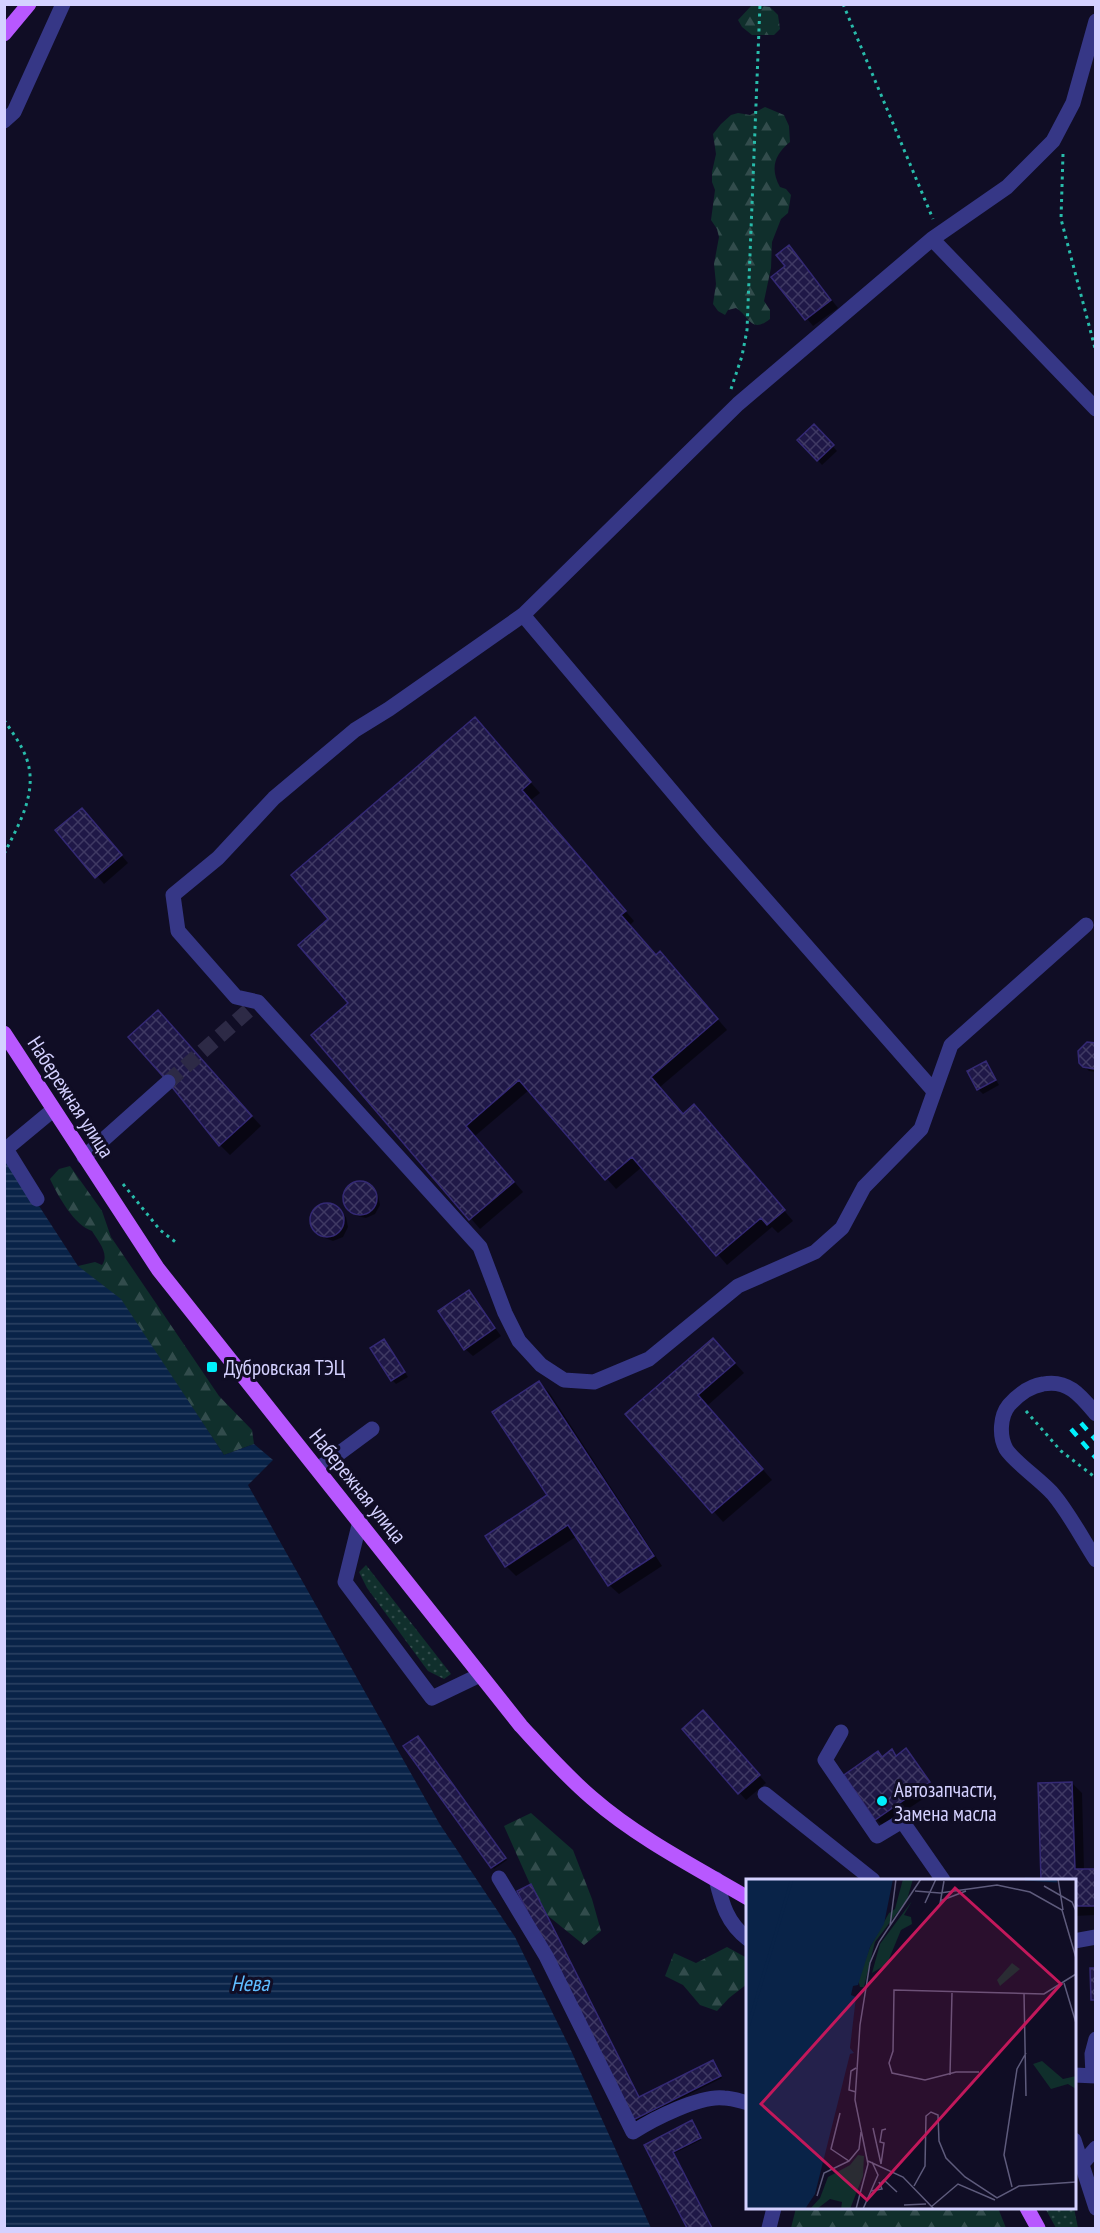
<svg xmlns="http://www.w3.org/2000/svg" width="1100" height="2233" font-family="'PT Sans Narrow',sans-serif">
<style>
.grass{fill:url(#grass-dots)}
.forest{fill:url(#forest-firs)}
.water{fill:url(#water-rules)}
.shadow{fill:#0007}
.building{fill:url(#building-cross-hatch);stroke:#342974;stroke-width:1.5}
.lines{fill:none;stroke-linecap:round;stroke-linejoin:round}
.minor-tunnel{stroke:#2d2a46;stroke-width:15;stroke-dasharray:15 8;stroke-linecap:butt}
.path{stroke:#28bcab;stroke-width:3;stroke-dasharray:3 4.5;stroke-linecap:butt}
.minor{stroke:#363786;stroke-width:15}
.major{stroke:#b858ff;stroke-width:15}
.rail{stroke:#00f0fc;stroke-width:4.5;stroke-dasharray:9 8;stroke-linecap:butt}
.poi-dot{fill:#00f0fc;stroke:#100d25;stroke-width:2}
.labels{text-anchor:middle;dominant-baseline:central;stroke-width:6;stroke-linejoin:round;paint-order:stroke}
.street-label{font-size:21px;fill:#d4d1ff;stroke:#100d25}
.poi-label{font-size:21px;fill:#d4d1ff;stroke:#100d25;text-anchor:start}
.water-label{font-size:22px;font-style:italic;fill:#5fbdff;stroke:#100d25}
.inset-river{fill:none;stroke:#092348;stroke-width:3}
.inset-road{fill:none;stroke:#5e5b7c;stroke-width:1.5}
.view{fill:#c2185b;fill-opacity:0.15;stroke:#c2185b;stroke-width:3}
.inset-edge{fill:none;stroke:#d4d1ff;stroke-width:3}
</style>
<defs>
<pattern id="grass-dots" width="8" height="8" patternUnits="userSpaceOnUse" patternTransform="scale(1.5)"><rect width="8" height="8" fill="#102f2c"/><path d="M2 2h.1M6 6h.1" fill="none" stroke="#324c4c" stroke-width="1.8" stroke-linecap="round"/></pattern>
<pattern id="forest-firs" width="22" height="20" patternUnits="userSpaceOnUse" patternTransform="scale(1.5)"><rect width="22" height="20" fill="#102f2c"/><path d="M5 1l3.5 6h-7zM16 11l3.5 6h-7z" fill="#324c4c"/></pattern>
<pattern id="water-rules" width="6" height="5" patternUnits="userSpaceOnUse" patternTransform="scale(1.5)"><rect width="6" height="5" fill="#092348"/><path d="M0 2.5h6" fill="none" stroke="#2c4263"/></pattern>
<pattern id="building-cross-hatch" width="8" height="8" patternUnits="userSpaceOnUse" patternTransform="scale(1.5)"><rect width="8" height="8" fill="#1f1847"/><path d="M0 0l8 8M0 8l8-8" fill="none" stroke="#3f3963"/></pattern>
</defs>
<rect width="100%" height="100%" fill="#100d25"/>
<path class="grass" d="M366,1565L451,1674L444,1679L428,1671L367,1588L359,1572Z
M1045,2208H1074L1078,2228H1056Z"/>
<path class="forest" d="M752,5L770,7L778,15L780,29L774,35H752L742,27L738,20Z
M765,107L784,115L789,126L790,142C774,155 770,169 780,187L786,189L791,195L788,213L781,219L772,242L771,268L764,301L770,310V319C751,334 750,317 736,308L728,310L725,315L718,311L713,304L716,284L714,264L719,237L717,229L711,220L715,190L712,182V172L716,154L713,134L721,124L731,115L738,113L750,115Z
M70,1166L102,1211L111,1237L219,1396L252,1430L254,1444L224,1455L153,1349L78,1266L95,1262L102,1265C110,1254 98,1241 92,1231C74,1225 58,1196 50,1179L59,1169Z
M531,1813L573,1850L592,1899L601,1931L584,1945L542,1911L504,1826Z
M727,1947L747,1958V1984L729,1998L717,2011L700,2005L683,1985L665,1976L674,1953L696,1963Z
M796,2208H998L1006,2228H791Z"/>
<path class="water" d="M4,1152L78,1266L121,1299L224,1455L254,1444L273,1460L248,1485L439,1823L515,1937L569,2046L651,2228H5Z"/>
<path class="shadow" d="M796,254L838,308L813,326L773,277L787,267Z
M814,426L837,451L822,465L799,440Z
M475,719L540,793L531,800L634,921L630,925L656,957L670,963L727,1030L660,1087L684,1116H704L793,1221L778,1233L772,1227L727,1265L642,1167L616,1189L529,1090L475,1136L523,1192L480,1229L313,1035L350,1003L331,919Z
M89,817L128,863L104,884L57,830Z
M168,1022L261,1126L230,1155L220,1145Z
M1096,1045V1072L1089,1071L1080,1062Z
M986,1063L999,1085L983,1094L978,1089Z
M363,1183L378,1195L380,1205L375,1214L366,1218L357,1216L348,1207L345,1197V1192L353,1184Z
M331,1205L346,1217L348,1227L343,1237L333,1241L325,1238L315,1229L312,1219L313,1214L320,1207Z
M469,1292L501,1336L473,1356L465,1349Z
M384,1340L408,1377L396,1384L392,1380Z
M723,1350L744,1373L707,1406L772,1480L723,1522L628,1414Z
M539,1383L549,1392L662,1566L619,1594L609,1585L577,1536L516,1576L506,1566L487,1537L549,1496Z
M710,1719L766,1783L746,1800L684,1729Z
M419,1739L507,1860L494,1869L405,1746Z
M906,1750L936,1790L883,1826L876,1819L878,1753L883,1758L892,1751L897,1757Z
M1072,1783L1082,1793L1084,1870H1096V1915L1074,1916V1880H1042L1040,1784Z
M714,2064L722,2078L636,2121L634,2119L640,2099Z
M694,2124L701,2140L673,2154L712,2228H689L646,2145Z"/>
<path class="building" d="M789,245L831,300L805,320L771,277L785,266L776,255Z
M814,424L834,445L817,461L797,440Z
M475,717L531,782L522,790L626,911L621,915L656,955L660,951L718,1019L651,1077L683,1114L694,1104L785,1210L767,1225L761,1218L716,1256L632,1157L605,1180L519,1080L466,1126L514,1182L469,1220L311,1035L348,1003L298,945L328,919L291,875Z
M82,808L122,855L95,878L55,830Z
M158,1010L252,1116L219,1146L168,1082L128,1037Z
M1087,1042L1096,1043L1095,1069L1083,1067L1079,1063L1078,1051Z
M986,1061L996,1080L977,1090L967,1071Z
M343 1198a17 17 0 1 1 34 0a17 17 0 1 1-34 0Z
M310 1220a17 17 0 1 1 34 0a17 17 0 1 1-34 0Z
M469,1290L495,1328L464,1350L438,1311Z
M713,1338L735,1363L698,1395L763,1469L712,1513L625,1414Z
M384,1339L405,1372L391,1381L370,1348Z
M539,1381L654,1556L608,1586L568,1525L505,1567L485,1536L547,1495L492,1412Z
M703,1710L760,1775L738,1794L682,1729Z
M418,1736L506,1858L491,1868L403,1746Z
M906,1748L930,1782L875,1820L844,1775L878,1751L882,1757L892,1749L896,1756Z
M1072,1782L1075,1869H1096V1906H1074V1880H1041L1038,1783Z
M531,1884L639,2097L713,2060L721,2076L633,2120L517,1891Z
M1090,1968H1096V2000H1091Z
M692,2120L701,2138L673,2152L712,2228H687L644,2145Z"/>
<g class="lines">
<path class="minor-tunnel" d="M168,1082L258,1002"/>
<path class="path" d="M843,4L933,219
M1063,154L1061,219L1096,352
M731,389L742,356L747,330L760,4
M4,720C12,732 21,744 26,757C39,791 19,824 4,854
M123,1184L160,1230L178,1244
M1026,1411L1061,1451L1096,1478"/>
<path class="minor" d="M4,121L14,112L63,4
M932,239L1096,409
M523,615L708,834L933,1090
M1086,925L951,1045L921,1129L864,1187L842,1228L815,1252L738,1286L649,1359L594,1382L564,1380L541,1365L519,1341L505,1313L480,1247L258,1002L236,997L178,931L173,895L218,858L274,798L355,730L389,709L523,615L738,404L932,239L1007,187L1053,141L1073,103L1096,21
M84,1157L168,1082
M37,1199L6,1149L53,1110
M1096,1414C1081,1396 1068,1379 1043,1384C1030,1386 1018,1395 1009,1405C1000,1416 999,1436 1006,1449C1013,1461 1042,1481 1053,1494C1069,1513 1082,1538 1096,1560
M318,1469L372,1429
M360,1521L345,1582L432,1698L480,1675
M841,1732L825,1760L877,1836L902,1821L943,1880
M765,1794L873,1880
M499,1878L546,1956L633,2132C653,2119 700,2095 724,2098C732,2098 740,2101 748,2103
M716,1879C722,1904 727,1923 748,1939
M1074,1941L1096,1937
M1074,2075L1096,2076
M1093,2075L1092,2054L1096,2039
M1074,2140L1096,2208
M1082,2164L1096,2148
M769,2228L774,2208"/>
<path class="major" d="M4,34L29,4
M4,1033L158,1269L521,1726C544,1751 566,1776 592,1798C638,1838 695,1867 748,1898
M1027,2208L1038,2228"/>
<path class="rail" d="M1081,1423L1096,1440
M1071,1429L1096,1458"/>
</g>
<g class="poi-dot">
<rect x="206" y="1361" width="12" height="12" rx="3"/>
<circle cx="882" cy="1801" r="6"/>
</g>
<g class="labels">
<g class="street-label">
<text transform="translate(71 1097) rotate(57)">Набережная улица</text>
<text transform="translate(358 1486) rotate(51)">Набережная улица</text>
</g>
<g class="poi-label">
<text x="224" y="1367">Дубровская ТЭЦ</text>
<text x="894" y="1789">Автозапчасти,<tspan x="894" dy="24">Замена масла</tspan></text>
</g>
<g class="water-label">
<text x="250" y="1983">Нева</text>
</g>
</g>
<g transform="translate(746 1879)">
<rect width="330" height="330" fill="#100d25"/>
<path d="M296,182L317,200L330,197V210L322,205L305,210L287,185Z" fill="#102f2c"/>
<path d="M157,0H167L161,21L129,63L118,108H114L112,100L124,68L143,34L149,30ZM166,22L158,36L165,38L166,45L155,51L141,85L126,94L134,65ZM266,84L274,90L254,107L251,101ZM112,276L118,277L117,297L104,330H95L96,323L84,320L71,330H64L74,319L82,298L104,286Z" fill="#102f2c"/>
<path d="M0,0H147L138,45L124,68L112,106L107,107L105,116L110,118L104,169L108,174L104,175L69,315L59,330H0Z" fill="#092348"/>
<path class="inset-river" d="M279,0L311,2M0,155L46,0"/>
<path class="inset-road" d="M312,0L317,31M298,7L326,23L330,32M169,12L194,14L251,6L284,13L316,31L330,79M194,22L220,12M179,24L190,0M194,25L198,2M144,47L150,0M318,104L330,144M278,114L280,217M233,193H210L179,201L146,194L143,184L147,172L148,111L298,115L330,95M204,196L206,114M110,213L103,211L105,192L110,189M94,234L85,270L103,282L113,270L115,253M127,249L135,285M122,282L157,298L188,330M135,285L138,264L134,263L136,251L140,250M134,305L138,301L151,313M168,307L179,287L180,237L185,233L192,236L193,262L200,279L219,298L251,319L273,307L330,303M266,308L258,276L271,190L280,174M125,312L136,310L133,303M71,317L78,294L103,282M158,326L180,325M185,328L212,305L249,321M110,330L122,285L109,221L114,146L124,84L133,63L175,0M117,330L132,296L126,283"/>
<path class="view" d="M209,9L315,105L121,321L15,225Z"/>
<rect width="330" height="330" class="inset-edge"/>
</g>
<rect width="1100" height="2233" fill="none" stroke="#d4d1ff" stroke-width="12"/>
</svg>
